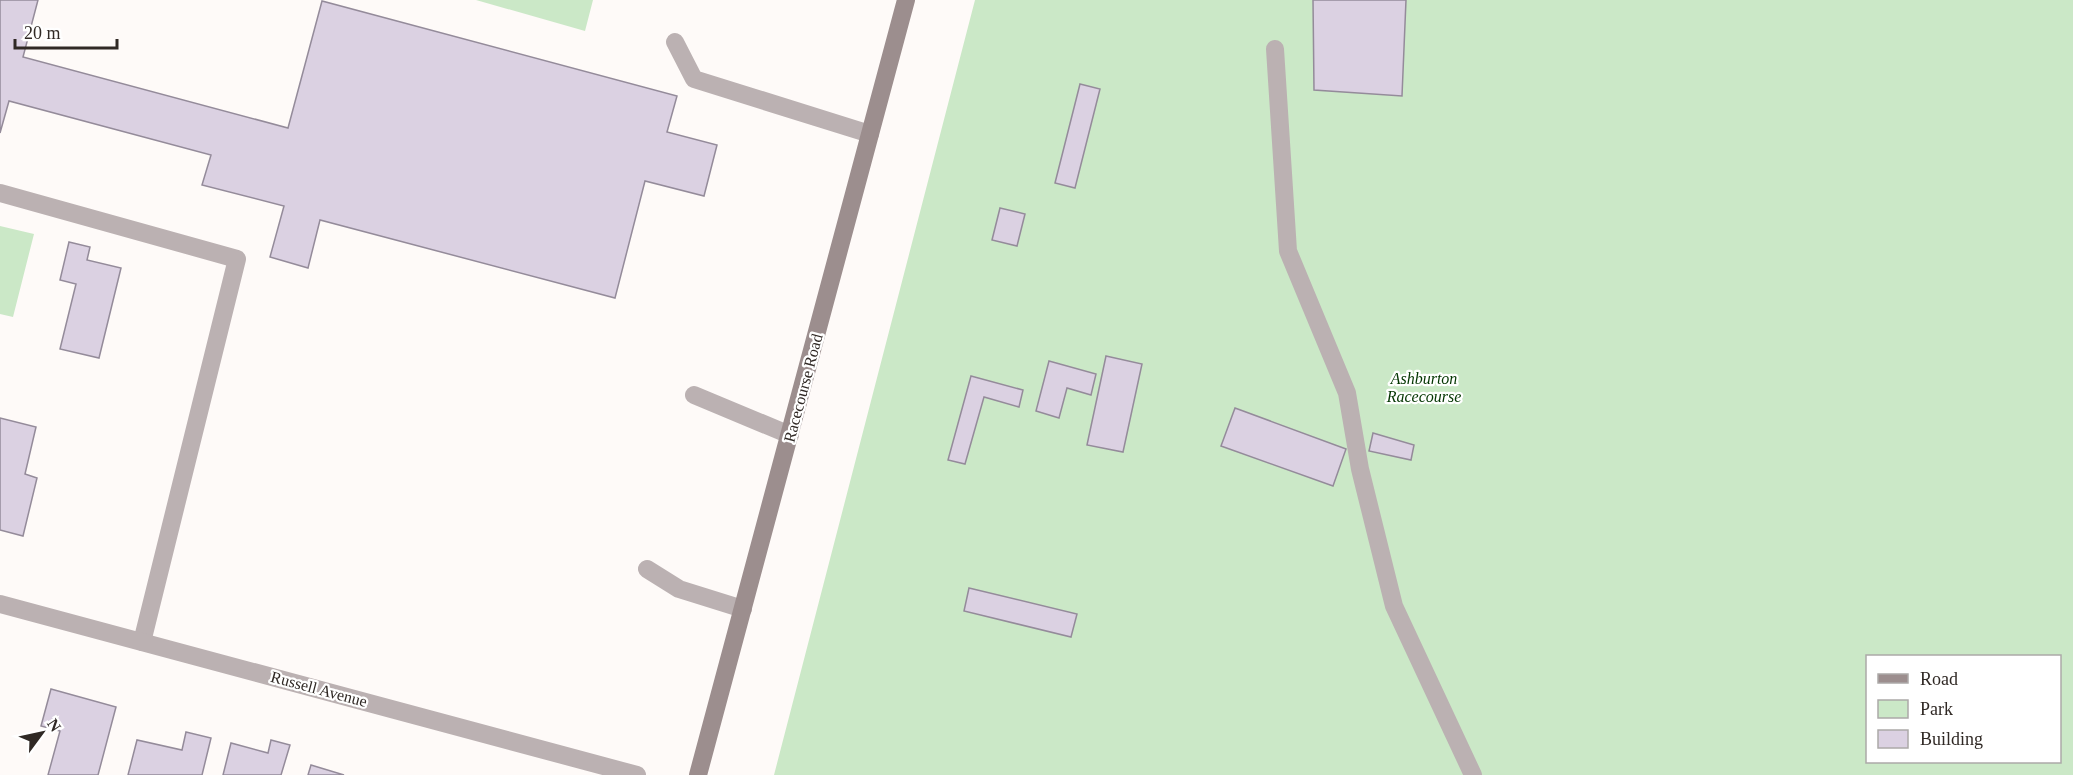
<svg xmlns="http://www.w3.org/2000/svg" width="2073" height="775" font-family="'Times New Roman',serif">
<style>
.green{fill:#cbe8c7;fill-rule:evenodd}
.building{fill:#dbd1e2;stroke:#948b9a;stroke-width:1.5}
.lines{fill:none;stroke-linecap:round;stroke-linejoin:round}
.lane{stroke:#bbb1b2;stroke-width:18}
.street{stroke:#bbb1b2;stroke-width:18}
.secondary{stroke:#9c8e8e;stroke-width:18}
.labels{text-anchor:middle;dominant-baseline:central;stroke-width:4.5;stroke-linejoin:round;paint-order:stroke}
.park-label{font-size:16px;font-style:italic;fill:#033501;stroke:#fff}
.street-label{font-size:16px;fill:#302925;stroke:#fff}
</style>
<rect width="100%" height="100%" fill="#fefaf8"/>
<path class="green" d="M476,0H593L585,31Z
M975,0H2073V775H774ZM1868,656H2060V762H1868Z
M0,226L34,234L13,317L0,314Z"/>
<path class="building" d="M0,0H38L23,57L288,128L322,1L677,96L667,132L717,145L704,196L645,181L615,298L320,220L308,268L270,257L284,206L202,185L211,155L9,101L0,133Z
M1313,0H1406L1402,96L1314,90Z
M1080,84L1100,89L1075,188L1055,183Z
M1000,208L1025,214L1017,246L992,240Z
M69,242L90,247L87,260L121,268L99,358L60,349L76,284L60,280Z
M1106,356L1142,364L1123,452L1087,445Z
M1049,361L1096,374L1091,395L1067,388L1059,418L1036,411Z
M971,376L1023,390L1019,407L984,397L965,464L948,460Z
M1235,408L1346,449L1333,486L1221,446Z
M0,418L36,427L25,474L37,478L23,536L0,530Z
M1373,433L1414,445L1411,460L1369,451Z
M969,588L1077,614L1071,637L964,611Z
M51,689L116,707L98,775H48L60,731L41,726Z
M186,732L211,738L202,775H128L137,740L182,750Z
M271,740L290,745L281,775H223L231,743L268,753Z
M311,765L344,775H308Z"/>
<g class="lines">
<path class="lane" d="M675,42L694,79L870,134
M1275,49L1288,251L1347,393L1360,469L1394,606L1473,775
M0,193L237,259L142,642
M694,395L790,435
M647,569L679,589L743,609"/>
<path class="street" d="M0,604L637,775"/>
<path class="secondary" d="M698,775L906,0"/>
</g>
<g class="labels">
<g class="park-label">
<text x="1424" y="378">Ashburton<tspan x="1424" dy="18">Racecourse</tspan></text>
</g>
<g class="street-label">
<text transform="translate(803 388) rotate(-75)">Racecourse Road</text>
<text transform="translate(319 689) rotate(15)">Russell Avenue</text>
</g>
</g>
<rect x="1866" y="655" width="195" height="108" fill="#ffffff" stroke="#aca9a8" stroke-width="1.5"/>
<rect x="1878" y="674" width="30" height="9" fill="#9c8e8e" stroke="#aca9a8" stroke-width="1.5"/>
<text x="1920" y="685" font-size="18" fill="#302925">Road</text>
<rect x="1878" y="700" width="30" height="18" fill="#cbe8c7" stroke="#aca9a8" stroke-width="1.5"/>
<text x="1920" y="715" font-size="18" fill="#302925">Park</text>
<rect x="1878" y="730" width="30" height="18" fill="#dbd1e2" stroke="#aca9a8" stroke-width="1.5"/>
<text x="1920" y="745" font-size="18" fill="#302925">Building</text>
<g transform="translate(42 733) rotate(57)" stroke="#ffffff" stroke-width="4.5" paint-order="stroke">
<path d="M0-4.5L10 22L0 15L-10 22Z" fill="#302925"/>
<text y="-9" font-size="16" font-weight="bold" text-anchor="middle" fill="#302925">N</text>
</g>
<path d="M15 39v9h102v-9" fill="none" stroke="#302925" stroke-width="3"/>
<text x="24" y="39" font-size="18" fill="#302925" stroke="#ffffff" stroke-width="4.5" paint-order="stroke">20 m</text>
</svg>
